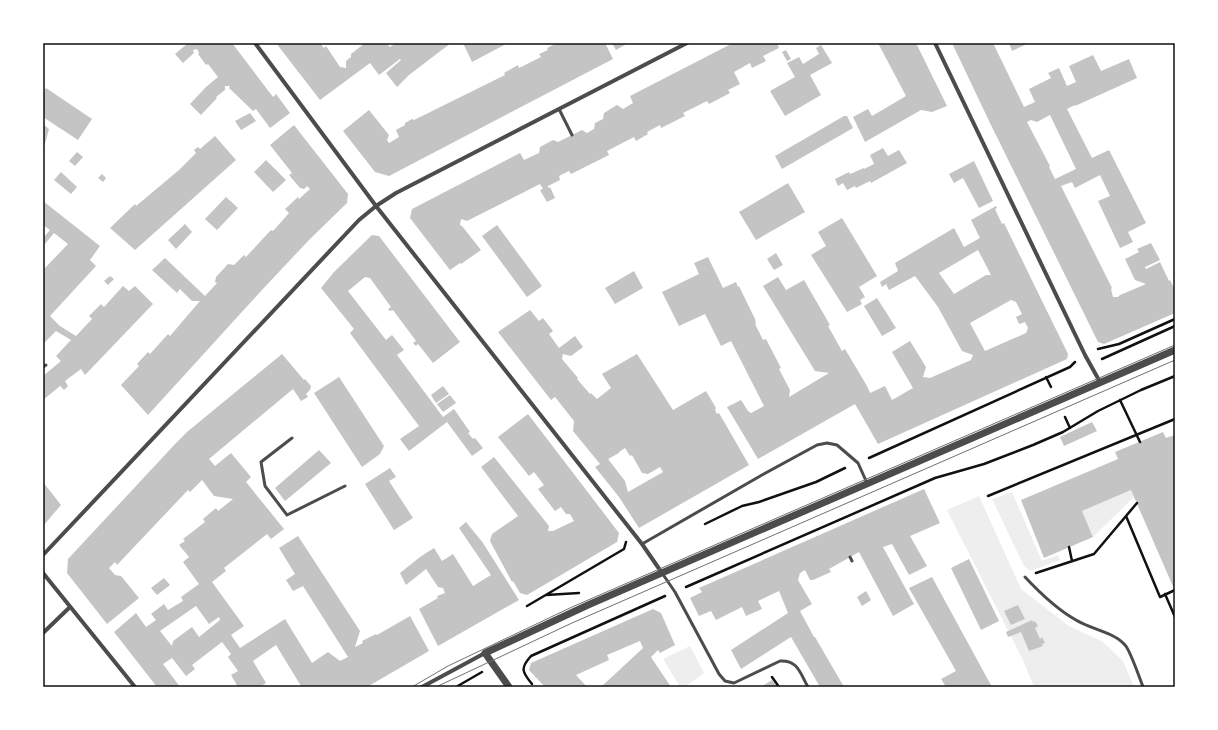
<svg xmlns="http://www.w3.org/2000/svg" width="1218" height="730" font-family="'DejaVu Sans',sans-serif">
<style>
.green{fill:#eee}
.building{fill:#c4c4c4;fill-rule:evenodd}
.lines{fill:none;stroke-linecap:round;stroke-linejoin:round}
.path{stroke:#111;stroke-width:2.5}
.service{stroke:#4c4c4c;stroke-width:3}
.minor{stroke:#4c4c4c;stroke-width:4}
.tertiary{stroke:#4c4c4c;stroke-width:7}
.tram{stroke:#707070;stroke-width:1}
.neatline{fill:none;stroke:#111;stroke-width:1.5}
</style>
<rect width="100%" height="100%" fill="#fff"/>
<path class="green" d="M1131,490L1134,497L1093,537L1082,511Z
M1012,492L1042,561L1058,555L1060,560L1030,571L1024,566L992,499Z
M979,496L1021,589L1069,626L1103,642L1123,661L1134,687H1034L1023,660L947,510Z
M690,646L704,673L685,687H680L663,659Z"/>
<path class="building" d="M186,43H232L273,97L276,94L290,113L270,128L256,109L253,111L229,88L230,86H225V90L216,97L217,98L201,115L190,104L206,87L218,77L208,64L206,65L198,54L199,53L197,49L193,50L194,53L183,63L175,54L187,44Z
M276,43H320L324,48L326,46L340,67L346,68V61L351,57V54L365,43H386L390,47L396,43H451L409,75L397,87L386,73L401,60L400,59L379,75L370,63L320,100Z
M463,43H508L472,62Z
M557,43H605L613,59L389,176L375,172L343,131L369,110L389,135L387,140L389,143L399,137L396,130L405,125V123L412,119L414,120L505,75L504,73L518,65L519,68L541,57L539,54L548,50L547,48Z
M612,43H628L616,50Z
M733,43H777L779,48L763,56L766,61L752,68L750,63L734,72L740,84L728,90L730,93L709,104L707,101L683,113L685,116L661,128L660,125L647,132L648,134L636,141L634,137L607,151L609,155L571,174L569,171L559,176L560,180L548,186V188L550,187L555,198L547,202L540,190L543,189L540,184L467,221L461,219L460,225L462,226L481,250L461,264L460,263L450,270L410,218L412,209L520,153L524,160L539,153L540,147L553,140L558,142L582,130L587,133L594,129L595,123L603,119L604,113L617,105L623,109L633,103L630,96Z
M878,43H916L947,106L932,112L921,110L865,142L853,117L868,109L872,116L906,96Z
M952,43H993L1024,107L1035,102L1029,89L1051,78L1048,73L1059,68L1067,86L1076,82L1069,66L1093,55L1101,71L1129,59L1137,78L1075,106V105L1067,109L1092,158L1109,150L1146,223L1128,232L1133,242L1120,248L1098,201L1110,196L1100,175L1075,188L1072,182L1061,186L1112,288L1111,289L1113,297H1118L1120,295L1146,284L1135,280L1125,259L1139,252L1137,249L1151,243L1160,260L1145,267L1146,269L1160,262L1169,281L1170,280L1175,290V313L1104,344L1098,342L990,123ZM1050,115L1076,169L1055,179L1049,167L1050,166L1027,122L1031,120L1037,122Z
M1009,43H1029L1012,51Z
M821,45L832,63L810,75L821,95L785,116L770,91L795,77L787,63L799,57L803,64L819,54L816,48Z
M786,50L791,59L787,61L782,52Z
M46,88L92,119L78,140L43,117V93Z
M250,113L256,121L241,130L235,121Z
M844,116H847L853,128L782,169L775,156Z
M43,124L49,129L43,151Z
M294,125L348,194L347,203L309,240L262,290L148,415L121,385L139,366L137,364L148,352L150,354L168,334L170,336L200,301H192L180,289L177,293L152,270L165,258L205,296L217,283L215,282L216,277L228,264L234,265L244,255L246,257L271,230L273,231L289,213L285,209L298,197L299,199L310,189L307,186L304,189L300,188L289,175L292,173L270,145Z
M215,136L236,160L135,250L110,228L135,204L136,206L179,170L196,153L194,150L198,147L200,149Z
M883,148L888,156L899,150L907,163L871,183L870,181L856,188L855,186L847,190L843,183L838,186L835,179L849,172L850,174L864,168V169L874,164L870,155Z
M77,152L83,157L75,166L69,161Z
M266,160L286,180L273,192L254,172Z
M974,161L993,201L979,208L963,178L954,183L949,174Z
M61,172L77,187L71,194L54,180Z
M102,174L106,178L103,182L98,178Z
M788,183L805,212L756,240L739,212Z
M226,197L238,208L217,230L205,219Z
M43,201L100,246L90,260L96,266L50,316L60,326L76,336L92,319L89,316L101,304L104,307L123,286L129,291L135,286L153,304L85,375L81,369L65,381L68,386L64,390L60,386L43,400V376L61,361L56,356L71,340L56,331L43,344V270L68,244L54,233L44,245L43,244V238L50,230L43,225Z
M996,206L997,208L995,209L1002,224L1004,223L1068,354L1067,359L878,444L855,404L758,459L727,407L741,400L748,411L751,413L764,406L731,341L721,346L705,314L679,326L662,292L699,274L694,263L708,257L723,288L736,282L738,287L739,286L755,319L756,324H755L763,340L766,339L781,368L779,369L790,390L789,397L829,373L815,371L763,286L778,277L786,290L804,280L830,325L828,326L842,351L845,349L867,386L870,393L885,386L892,400L913,388L892,352L910,341L926,367L923,377L930,378L971,360L973,355L962,351L938,307L915,276L889,290L886,284L882,287L880,282L898,271L895,263L954,228L964,247L980,238L971,220ZM978,250L991,275H986L954,294L939,273ZM1011,300L1016,302L1022,314L1016,317L1019,324L1025,322L1028,328L1026,333L985,351L970,323Z
M842,218L877,276L859,287L865,297L860,300L862,304L847,312L811,255L826,246L818,232Z
M185,224L192,232L176,249L168,240Z
M497,225L542,286L527,297L482,236Z
M372,235L379,236L460,342L433,363L418,344L416,346L413,343L416,341L393,310L390,311L388,309L391,307L370,278L365,277L348,291L386,340L392,335L404,350L397,355L443,417L454,409L470,432L468,433L473,439L475,438L483,448L472,456L447,422L409,451L400,439L419,426L350,333L354,329L321,288L334,272Z
M776,253L783,265L774,270L767,259Z
M634,271L643,288L615,304L605,288Z
M110,276L114,279L108,285L104,281Z
M877,298L896,328L882,336L864,306Z
M530,310L539,321L543,318L553,331L549,334L559,348L575,336L583,347L571,356L563,354L562,359L578,378L577,379L590,394L591,393L597,399L611,388L602,374L637,354L673,410L706,391L716,408L715,410L717,414L719,413L749,465L639,528L619,497L595,467L600,464L573,431L574,421L555,397L551,400L498,332ZM625,448L630,456L632,455L642,473L648,474L660,467L663,472L628,492L625,481L608,459L619,453V452Z
M282,354L304,380L305,379L311,386L310,390L306,394L308,397L301,401L293,389L209,459L215,466L231,453L251,477L246,482L284,529L271,539L267,534L224,568L226,571L212,582L244,626L231,635L240,648L285,619L312,663L328,652L340,661L348,657L303,586L293,591L286,580L295,574L279,548L298,536L360,631L355,647L363,643L362,641L376,634L377,635L410,616L429,651L367,687H299L301,686L276,645L253,661L266,683L260,687H238L231,675L238,671L228,657L231,654L222,642L192,665L195,669L186,676L172,658L163,664L180,687H157L114,632L136,613L146,627L156,620L151,614L164,604L168,610L183,601L181,597L199,584L183,562L189,557L179,545L185,541L183,539L205,522L203,519L216,508L218,511L233,499L214,496L202,480L190,492L188,490L117,565L115,562L109,568L115,575L121,576L139,598L107,624L67,573L68,559L176,443L187,432ZM196,606L209,624L219,617L220,620L199,637L192,627L173,641L172,646L160,631Z
M339,377L384,446L380,454L362,467L314,393Z
M443,386L449,394L436,403L431,395Z
M450,395L456,403L443,412L437,404Z
M528,414L619,533L617,542L527,595L520,593L513,581L512,582L490,541L492,534L518,516L481,467L494,457L549,526L548,531H553L574,521L570,514H566L561,507L555,511L538,489L544,485L534,472L529,476L498,437Z
M1092,422L1097,431L1064,446L1060,437Z
M1163,432L1166,438L1175,435V591L1131,490L1082,511L1093,537L1044,558L1021,500L1118,459L1115,452Z
M319,450L331,463L285,501L275,488Z
M390,468L396,477L389,481L413,518L394,530L365,484Z
M43,482L61,505L43,526Z
M924,489L940,523L910,536L927,566L909,575L892,544L883,547L914,604L893,616L859,552L829,569L831,572L813,580H810L805,570L800,573L798,580L812,604L800,611L814,637H815L844,687H820L791,637L741,669L731,650L788,613L779,591L758,601L762,609L746,616L742,607L716,620L711,611L699,616L690,598L702,592L699,588Z
M466,522L483,543L519,600L438,646L419,609L438,598L437,596L445,593L443,588L438,587L426,569L406,585L400,573L420,557L434,548L442,561L453,554L473,586L491,575L459,528Z
M969,559L999,621L981,630L951,568Z
M932,577L992,687H946L941,679L956,671L909,588Z
M164,578L170,585L157,595L151,588Z
M866,591L871,600L862,606L857,597Z
M1018,605L1025,619L1011,625L1004,611Z
M653,609L661,613L675,645L660,653L658,650L651,657L671,687H601L643,648L640,641L607,655L609,660L576,675L587,687H545L529,670L531,663Z
M1032,620L1033,622L1035,621L1038,626L1035,628L1040,639L1042,637L1045,643L1042,644L1043,646L1029,651L1021,632L1008,637L1006,632Z
M772,680L777,687H761Z"/>
<g class="lines">
<path class="path" d="M1098,349L1119,344L1175,319
M1102,359L1175,326
M1046,377L1051,387
M1120,400L1140,442
M1065,417L1070,428
M869,458L1070,367L1075,362
M988,496L1175,419
M1126,516L1160,597L1175,590
M705,524L742,506L759,502L816,482L845,468
M1069,547L1072,561
M1036,573L1094,554L1137,503
M686,587L935,478L984,464L1033,445L1063,432L1098,411L1141,390L1175,376
M1165,594L1175,617
M546,595L579,593
M527,606L624,549L626,542
M772,677L779,687
M532,684C522,672 520,668 531,656L665,596
M456,687L482,672"/>
<path class="service" d="M559,109L572,135
M43,367L46,365
M292,438L261,462L265,486L287,515L345,486
M642,544L762,475L817,445L827,443L837,445L858,463L867,483
M850,557L852,561
M662,573L675,592L719,674L725,681L734,683L780,661C798,660 800,673 808,687
M1025,577C1040,593 1056,609 1076,620C1090,629 1114,632 1125,645C1130,650 1140,679 1143,687"/>
<path class="minor" d="M255,43L376,206L642,544L662,573
M935,43L1085,355L1100,382
M43,555L359,220L376,206L396,193L687,43
M43,573L135,687
M43,633L70,607
M422,687L485,653"/>
<path class="tertiary" d="M509,687L485,653L588,605L1175,350"/>
<path class="tram" d="M412,687L448,666L572,607L1175,345
M436,687L572,623L1175,360"/>
</g>
<rect width="1218" height="730" fill="none" stroke="#ffffff" stroke-width="88"/>
<rect x="44" y="44" width="1130" height="642" class="neatline"/>
</svg>
